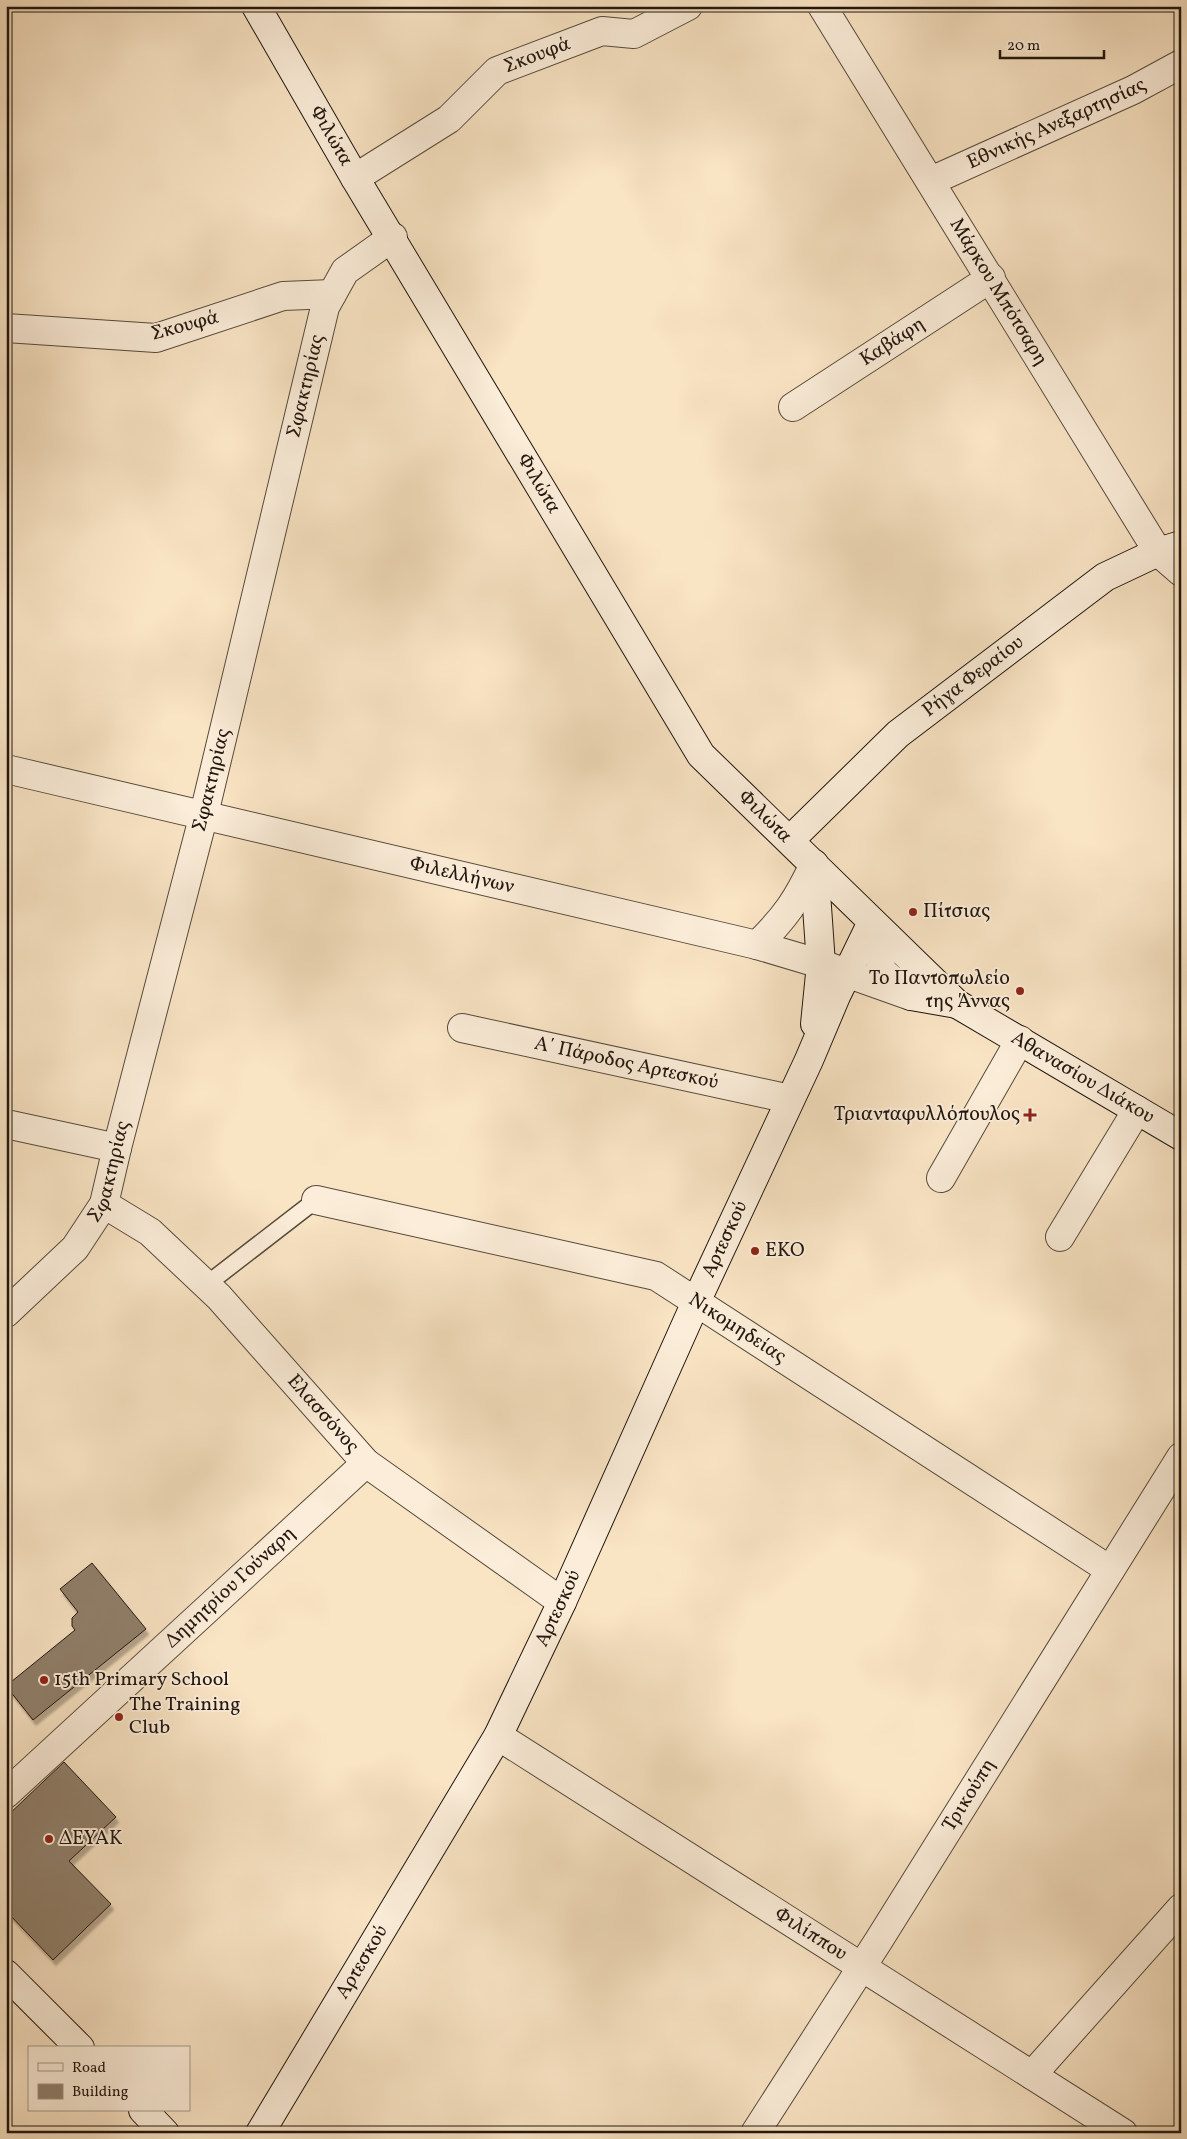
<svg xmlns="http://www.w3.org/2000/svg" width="1187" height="2139" font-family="Vollkorn,serif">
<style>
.building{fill:#91816d;stroke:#21160f;filter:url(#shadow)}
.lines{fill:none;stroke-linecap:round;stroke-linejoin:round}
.lane-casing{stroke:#574a3c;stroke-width:19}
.street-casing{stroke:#574a3c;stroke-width:30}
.secondary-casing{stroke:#21160f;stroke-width:30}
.lane{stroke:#fbedd9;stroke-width:16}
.street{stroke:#fbedd9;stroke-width:28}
.secondary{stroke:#fbedd9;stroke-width:28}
.poi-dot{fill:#8f2418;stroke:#fbedd9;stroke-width:2}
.labels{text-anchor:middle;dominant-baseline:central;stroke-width:4;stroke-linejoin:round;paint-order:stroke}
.street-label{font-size:20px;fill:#21160f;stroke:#fbedd9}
.poi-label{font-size:20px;fill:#21160f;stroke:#fbedd9;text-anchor:start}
</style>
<defs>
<filter id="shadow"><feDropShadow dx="3" dy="5.5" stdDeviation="1" flood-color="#0004"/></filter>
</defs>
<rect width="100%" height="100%" fill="#f9e4c4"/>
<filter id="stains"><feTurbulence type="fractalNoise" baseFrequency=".004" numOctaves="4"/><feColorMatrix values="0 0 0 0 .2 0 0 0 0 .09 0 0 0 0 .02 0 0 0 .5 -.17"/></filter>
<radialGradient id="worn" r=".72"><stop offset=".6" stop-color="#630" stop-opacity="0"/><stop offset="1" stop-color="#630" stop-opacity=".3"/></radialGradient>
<path class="building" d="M92,1563L146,1629L33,1720L6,1686L75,1630L72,1626V1618L78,1612L60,1589Z
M64,1762L116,1817L69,1861L111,1904L53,1960L6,1911V1817Z"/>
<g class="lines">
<g class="lane-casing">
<path id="lane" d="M206,1285L316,1200"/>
</g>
<g class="street-casing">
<g id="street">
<path id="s1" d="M822,6L1158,552L1181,572"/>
<path id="s2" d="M355,178L449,119L497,71L602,31L634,34L688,6"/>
<path id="s3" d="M931,181L1133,90L1181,64"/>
<path d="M6,328L156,338L283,296L332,294"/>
<path id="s4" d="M793,407L991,278"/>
<path id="s5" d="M6,769L757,945L821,964L911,996"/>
<path d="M757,945C785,918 798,899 814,864"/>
<path id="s6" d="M462,1028L790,1099"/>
<path d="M6,1124L117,1148"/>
<path d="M941,1178L1020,1040"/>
<path id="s7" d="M316,1200L656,1276L1110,1570"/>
<path id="s8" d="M104,1204L150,1232L219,1297L366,1463L562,1602"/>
<path d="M1060,1237L1137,1110"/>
<path id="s9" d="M6,1313L75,1248L104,1204L117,1148L204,814L325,307L345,271L393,237"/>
<path id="s10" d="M498,1736L1123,2133"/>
<path id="s11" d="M6,1794L366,1463"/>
<path d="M1032,2075L1181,1908"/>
<path id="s12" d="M755,2133L879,1940L1181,1457"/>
</g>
</g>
<g class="secondary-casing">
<g id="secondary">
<path id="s13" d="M256,6L355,178L701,755L957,1004L1181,1136"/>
<path id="s14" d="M790,840L898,734L1105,577L1158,552L1181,545"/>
<path d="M814,864L821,964L815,1024"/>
<path d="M872,922L882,971L911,996L957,1004"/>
<path d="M6,1974L80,2048"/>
<path d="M143,2110L165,2133"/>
<path id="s15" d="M260,2133L498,1736L562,1602L696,1302L809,1060L836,996L872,922"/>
</g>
</g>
<use href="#lane" class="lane"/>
<use href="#street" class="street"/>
<use href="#secondary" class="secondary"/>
</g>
<g class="poi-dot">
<circle cx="913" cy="912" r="5"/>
<circle cx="1020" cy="991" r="5"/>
<path d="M1027.5 1107.5h5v5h5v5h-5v5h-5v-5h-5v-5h5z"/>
<circle cx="755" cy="1251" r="5"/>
<circle cx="44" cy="1680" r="5"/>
<circle cx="119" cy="1717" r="5"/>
<circle cx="49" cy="1839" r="5"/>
</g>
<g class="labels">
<g class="street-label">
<text stroke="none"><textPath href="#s2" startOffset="222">Σκουφά</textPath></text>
<text stroke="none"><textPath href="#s3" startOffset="138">Εθνικής Ανεξαρτησίας</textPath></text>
<text stroke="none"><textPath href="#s13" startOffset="150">Φιλώτα</textPath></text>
<text stroke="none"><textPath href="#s1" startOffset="336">Μάρκου Μπότσαρη</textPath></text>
<text transform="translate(185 326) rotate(-15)">Σκουφά</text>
<text stroke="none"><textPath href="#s4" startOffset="119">Καβάφη</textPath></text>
<text stroke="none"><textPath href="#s9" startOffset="990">Σφακτηρίας</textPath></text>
<text stroke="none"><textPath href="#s13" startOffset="555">Φιλώτα</textPath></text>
<text stroke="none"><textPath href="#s14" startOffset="246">Ρήγα Φεραίου</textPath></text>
<text stroke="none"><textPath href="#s9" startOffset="585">Σφακτηρίας</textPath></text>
<text stroke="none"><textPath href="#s13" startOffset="960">Φιλώτα</textPath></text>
<text stroke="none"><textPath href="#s5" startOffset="468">Φιλελλήνων</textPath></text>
<text stroke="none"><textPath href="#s6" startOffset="168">Α΄ Πάροδος Αρτεσκού</textPath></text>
<text stroke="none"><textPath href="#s13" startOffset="1374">Αθανασίου Διάκου</textPath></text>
<text stroke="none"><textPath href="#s9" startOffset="180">Σφακτηρίας</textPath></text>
<text stroke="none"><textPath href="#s15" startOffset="1009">Αρτεσκού</textPath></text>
<text stroke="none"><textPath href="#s7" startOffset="445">Νικομηδείας</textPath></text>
<text stroke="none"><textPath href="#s8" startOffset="305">Ελασσόνος</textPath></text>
<text stroke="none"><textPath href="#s11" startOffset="305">Δημητρίου Γούναρη</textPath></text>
<text stroke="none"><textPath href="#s15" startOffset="604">Αρτεσκού</textPath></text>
<text stroke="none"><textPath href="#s12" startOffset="400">Τρικούπη</textPath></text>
<text stroke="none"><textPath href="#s10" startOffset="370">Φιλίππου</textPath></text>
<text stroke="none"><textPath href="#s15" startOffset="199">Αρτεσκού</textPath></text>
</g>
<g class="poi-label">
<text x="923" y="912">Πίτσιας</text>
<text x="1010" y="979" text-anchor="end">Το Παντοπωλείο<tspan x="1010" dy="23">της Άννας</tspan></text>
<text x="1020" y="1115" text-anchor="end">Τριανταφυλλόπουλος</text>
<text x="765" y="1251">ΕΚΟ</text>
<text x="54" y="1680">15th Primary School</text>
<text x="129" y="1705">The Training<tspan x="129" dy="23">Club</tspan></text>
<text x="59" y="1839">ΔΕΥΑΚ</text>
</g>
</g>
<rect width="1187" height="2139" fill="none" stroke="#f9e4c4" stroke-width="25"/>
<rect x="8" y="8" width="1172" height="2124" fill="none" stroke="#21160f" stroke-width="2.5"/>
<rect x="12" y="12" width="1162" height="2114" fill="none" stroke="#21160f"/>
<rect x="28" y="2046" width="162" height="65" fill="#fbedd9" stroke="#a49788"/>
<rect x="38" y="2063" width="25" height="8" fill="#fbedd9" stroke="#a49788"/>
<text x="72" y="2072" font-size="15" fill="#21160f">Road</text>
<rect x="38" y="2084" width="25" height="15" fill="#91816d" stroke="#a49788"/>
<text x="72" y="2096" font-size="15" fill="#21160f">Building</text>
<path d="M1000 50v8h104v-8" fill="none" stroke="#21160f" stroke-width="2.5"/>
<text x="1007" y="50" font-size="15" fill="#21160f" stroke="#fbedd9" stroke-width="4" paint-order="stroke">20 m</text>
<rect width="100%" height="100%" filter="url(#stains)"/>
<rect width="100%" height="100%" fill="url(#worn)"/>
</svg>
